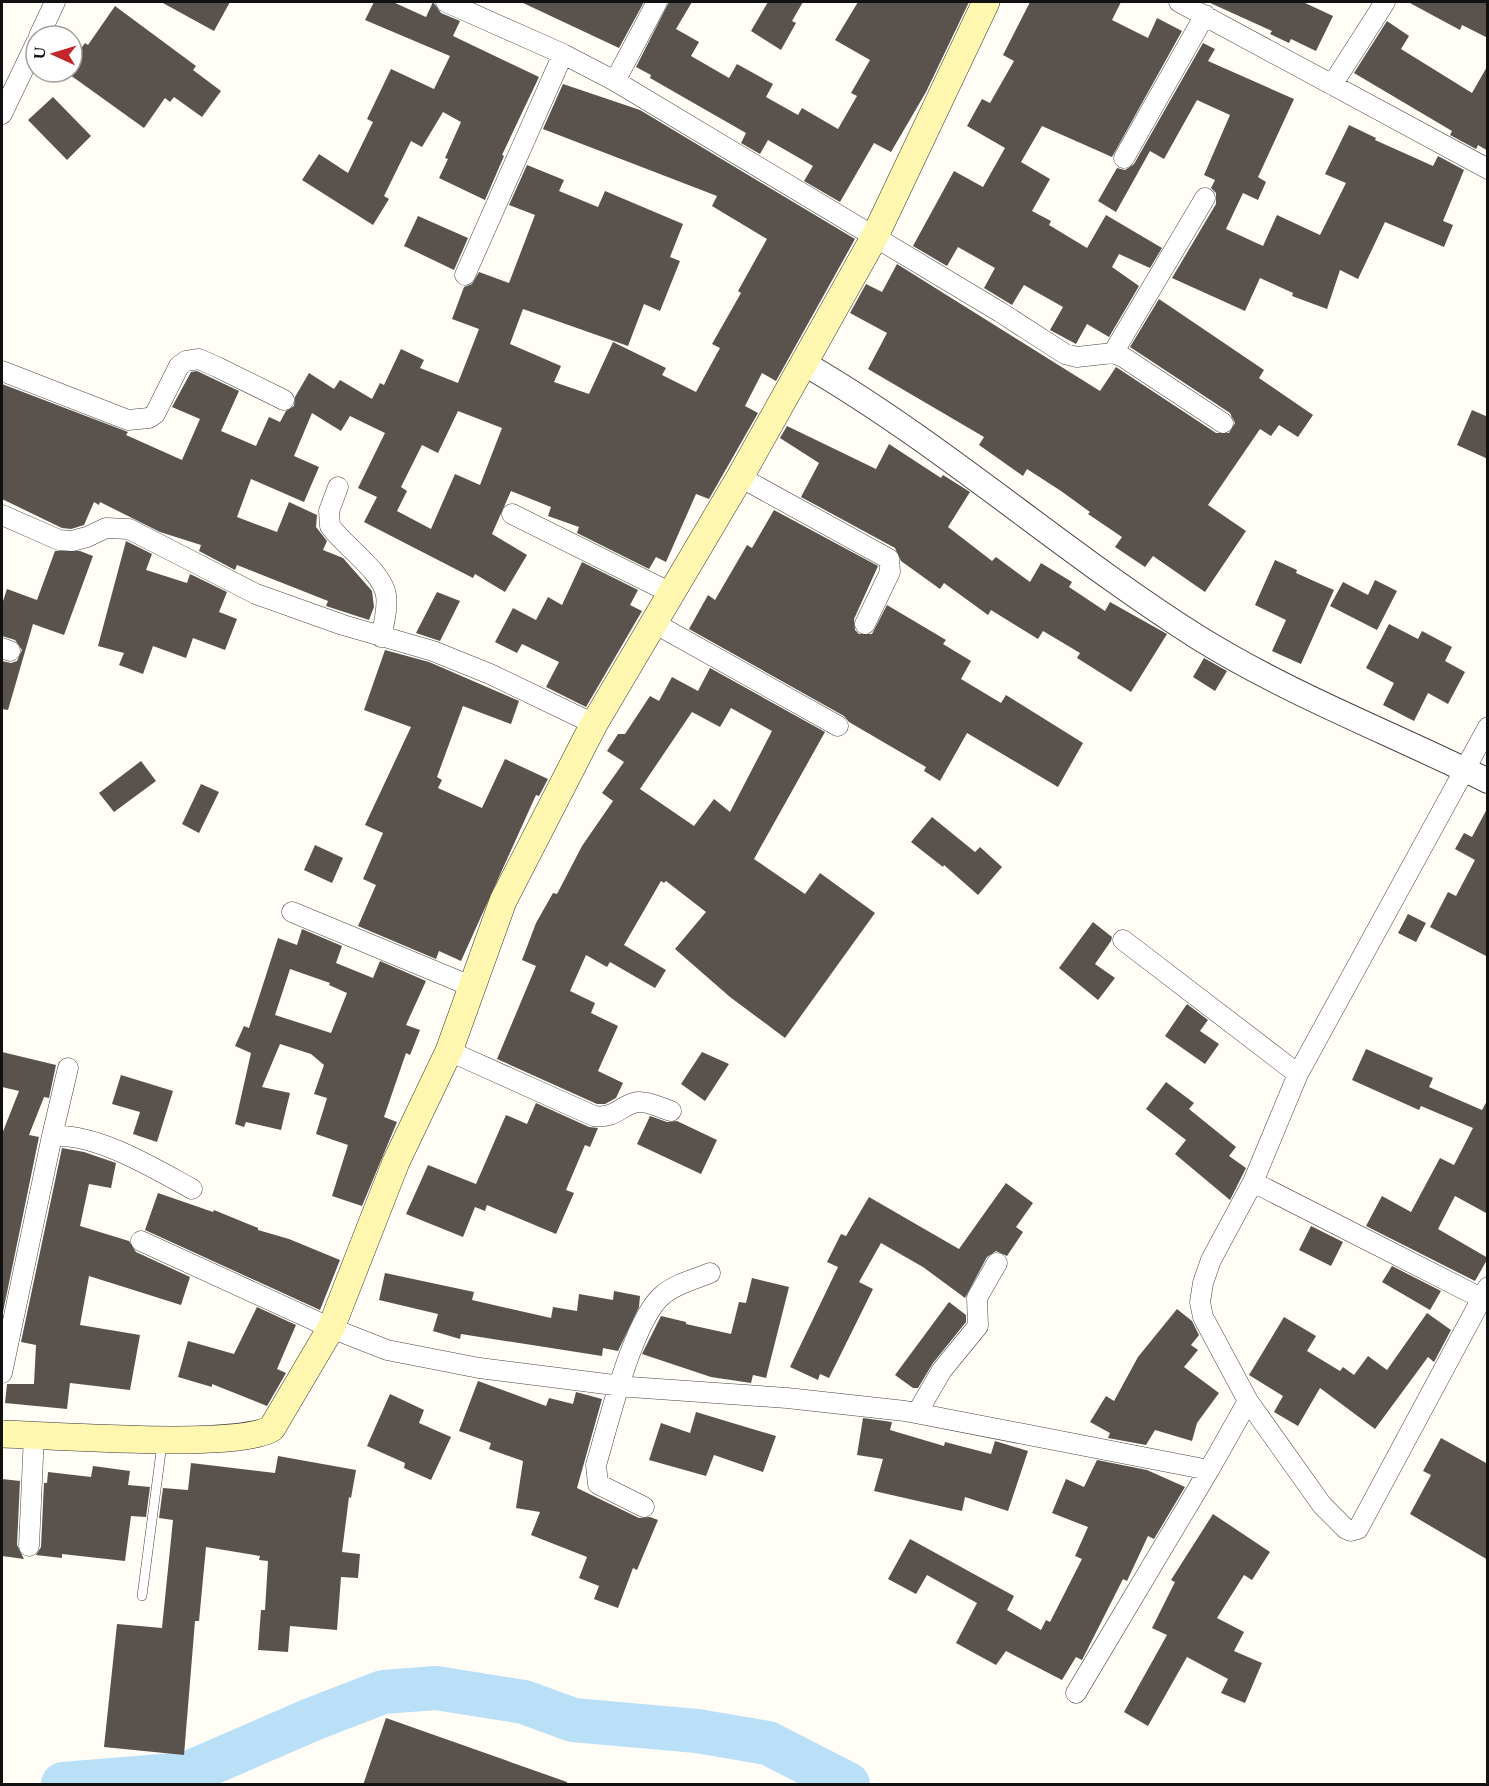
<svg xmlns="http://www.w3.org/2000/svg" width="1489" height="1786" font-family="Spectral,serif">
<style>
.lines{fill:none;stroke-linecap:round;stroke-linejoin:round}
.river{stroke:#b9e0f7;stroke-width:44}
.building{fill:#5a524d;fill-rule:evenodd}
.service-casing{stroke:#444;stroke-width:10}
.minor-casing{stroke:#444;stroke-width:21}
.tertiary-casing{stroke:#444;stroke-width:26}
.secondary-casing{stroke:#333;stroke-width:28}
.service{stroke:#fff;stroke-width:9}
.minor{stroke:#fff;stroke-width:20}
.tertiary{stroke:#fff;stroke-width:24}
.secondary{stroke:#fff6b0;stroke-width:27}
</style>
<rect width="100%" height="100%" fill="#fffdf5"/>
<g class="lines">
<path class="river" d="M63,1784L186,1774L313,1719L383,1692L436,1688L524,1702L573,1720L697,1731L768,1743L848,1784"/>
</g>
<path class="building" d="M161,2H230L214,31Z
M374,2H393L426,17L433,2L441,13L460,21L453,36L539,77L502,155L504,156L485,200L439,178L448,159L445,158L461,122L443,112L422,147L411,141L384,196L389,199L373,225L302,180L319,154L348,173L373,122L367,119L391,69L434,89L450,56L365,20Z
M521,2H644L619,48Z
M669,2H692L676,29L699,42L691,56L729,78L737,64L773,84L766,97L798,115L802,108L838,129L857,96L851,93L870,60L835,40L858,2H969L926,92L891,152L874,143L840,202L804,181L813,166L768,140L760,154L741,143L746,133L650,78L651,75L636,67Z
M768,2H803L792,21L796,23L781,50L751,31Z
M1030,2H1121L1112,20L1148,38L1157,18L1182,31L1112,157L1042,126L1021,162L1050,179L1032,211L1051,221L1049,225L1087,248L1106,215L1162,248L1150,268L1119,254L1112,267L1139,286L1109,337L1087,324L1076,344L1050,330L1063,307L1024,285L1012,305L984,288L995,268L958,247L947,266L913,246L954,171L983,187L1005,148L967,126L982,99L990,103L1014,61L1003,55Z
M1208,2H1303L1333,16L1316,51L1291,39L1289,43L1270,34L1272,31Z
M1408,2H1488V38L1462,25L1460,30Z
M115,6L196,66L193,70L221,91L202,117L174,97L170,102L165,98L144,128L66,72H72V61L85,43L88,45Z
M1387,21L1409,36L1401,49L1472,93L1488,65V151L1478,145L1476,149L1450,135L1452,131L1354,73Z
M1203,43L1215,49L1208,61L1294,99L1258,177L1266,182L1258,200L1243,193L1226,229L1263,246L1277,215L1320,235L1346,183L1325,174L1349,125L1376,138L1375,140L1433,166L1438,156L1464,170L1443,221L1453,225L1444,247L1385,222L1358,279L1340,270L1327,309L1292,296L1293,293L1260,278L1245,311L1172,278L1216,204V193L1211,188L1215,180L1204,175L1230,115L1197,100L1164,159L1150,151L1116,212L1098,201L1117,168L1125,170L1134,164Z
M563,84L640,110L855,239L776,381L762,373L745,406L758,413L709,499L696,494L666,562L656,557L649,569L577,533L579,527L548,516L551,507L511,491L492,534L527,555L505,592L475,574L473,578L364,522L377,497L358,488L385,433L350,416L341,431L312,413L294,456L319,467L304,502L251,479L237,517L277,532L289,502L317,515L316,527L327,541L323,550L343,558L372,591L374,607L369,620L326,606L328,601L237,565L235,570L199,551L201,545L160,532L100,502L99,505L94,502L84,525L71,529L62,528L2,499V384L128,432L126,435L182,460L200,419L172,407L191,372L197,371L239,391L221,431L256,446L269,417L280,422L286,411L294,406L295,397L309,373L334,389L340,380L372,399L380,383L384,385L401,349L424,360L420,368L458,383L479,329L452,319L464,287L472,284L479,272L509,283L535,215L509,205L527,165L564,180L559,191L598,207L605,191L683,224L670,257L680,261L660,311L644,304L628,346L523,309L510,344L561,366L554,382L589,394L613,342L666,368L662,375L696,392L720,348L712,344L741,293L738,291L767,239L712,206L717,196L543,129ZM458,411L502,428L480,485L455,474L431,529L397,511L407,491L401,487L422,445L438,453Z
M53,97L91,136L67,160L28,120Z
M418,216L468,238L454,270L404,246Z
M897,264L1100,391L1116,367L1216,433H1229L1235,423L1230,413L1130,347L1159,299L1264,370L1259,378L1313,415L1298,437L1279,425L1271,436L1260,429L1208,505L1246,531L1205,592L1153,556L1145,567L1115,547L1122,537L1088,514L1090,512L1061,491L1027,469L1023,476L979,445L984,437L868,369L887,333L850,313L866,284L882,292Z
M1472,410L1488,417V459L1457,445Z
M787,426L876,469L889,444L941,478L943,475L970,492L948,527L992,561L996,557L1030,582L1041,563L1072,582L1069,587L1105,611L1110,602L1167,634L1131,692L1077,658L1080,653L1043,631L1038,639L991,610L988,615L944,583L940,589L901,561L895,548L801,497L819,463L780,438Z
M774,510L878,566L854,619L855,630L859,634H872L887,605L946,640L943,644L971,661L961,679L1001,703L1006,695L1083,743L1058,787L967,733L940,781L924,771L926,767L849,722L844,716L689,629L708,595L715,600L747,545L752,548Z
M126,541L152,554L146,570L187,583L190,574L227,592L219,612L237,619L225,650L193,638L186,658L153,646L143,674L119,665L124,653L98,646Z
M55,551H80L93,556L64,635L33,624L8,710L2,709V661L11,663L17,661L22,650L15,640L2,636V604L7,589L37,600Z
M1275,560L1297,570L1296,573L1334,590L1301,664L1272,651L1286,620L1255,605Z
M582,562L638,590L630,605L642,611L586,707L546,687L559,662L522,644L517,653L495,642L513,608L536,620L548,597L562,605Z
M1375,580L1397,591L1377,630L1330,606L1343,582L1368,595Z
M437,592L460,601L440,641L416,633Z
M1389,624L1418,639L1422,631L1452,647L1445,661L1465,672L1448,704L1428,693L1414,721L1383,705L1394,683L1366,668Z
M385,650L429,662L519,701L511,724L463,706L437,777L442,780L438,788L482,808L505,759L548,779L539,796L536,795L461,961L439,951L436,959L358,926L376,885L363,879L383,833L365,825L411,727L364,710Z
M1204,658L1227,671L1215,691L1193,677Z
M710,668L825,732L754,859L805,894L820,873L875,913L785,1038L730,997L675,949L706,912L666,881L664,883L661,881L624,945L666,970L655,988L610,962L607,967L586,955L570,991L595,1003L591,1013L618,1026L598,1071L623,1083L616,1098L605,1104H597L497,1059L536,966L522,960L536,923L553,893L557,894L582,846L613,801L602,793L624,762L607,751L618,734H625L650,696L659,701L672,677L698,691ZM731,708L772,731L730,812L714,799L694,826L640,789L692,712L720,727Z
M141,761L156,781L114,812L99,793Z
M201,784L219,792L199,833L182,824Z
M1488,807V957L1430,927L1448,892L1456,896L1475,860L1455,849L1464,833L1472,837Z
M932,817L975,852L980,847L1002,867L978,895L944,865L943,867L911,842Z
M315,845L343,858L332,883L304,870Z
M1408,914L1426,923L1416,942L1398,933Z
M1093,922L1112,937L1111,941L1095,964L1115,978L1098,1000L1059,968Z
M302,929L342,946L336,963L373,978L380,961L426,981L406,1025L420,1030L410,1055L406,1053L384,1117L397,1122L362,1206L332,1196L348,1145L316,1134L327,1098L314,1094L324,1065L311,1054L280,1044L262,1087L290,1093L281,1130L246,1122L244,1127L235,1124L251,1053L235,1046L244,1026L249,1028L278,938L297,945ZM290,969L330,983L329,985L347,993L331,1033L275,1015Z
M1187,1004L1208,1020L1200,1031L1219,1044L1205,1064L1165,1036Z
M1366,1049L1433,1078L1429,1087L1482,1110L1488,1099V1214L1455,1196L1438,1229L1488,1258L1475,1281L1366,1226L1382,1196L1411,1212L1440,1158L1454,1165L1473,1128L1421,1106L1419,1110L1352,1080Z
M2,1052L56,1065L49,1098L44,1097L29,1135L39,1137L2,1317V1134L19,1091L2,1087Z
M702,1052L729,1064L705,1101L681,1084Z
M121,1075L173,1091L157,1142L133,1134L140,1112L112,1104Z
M1166,1082L1194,1103L1189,1109L1236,1147L1229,1156L1246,1168L1230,1200L1175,1154L1186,1140L1146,1109Z
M536,1103L589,1127L598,1128L590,1147L585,1145L566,1190L574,1193L556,1234L487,1205L485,1211L475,1207L463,1237L406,1214L428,1165L476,1184L506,1115L527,1124Z
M650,1116L667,1122L677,1121L717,1140L701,1174L637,1144Z
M62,1148L84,1152L116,1163L111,1188L89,1184L80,1226L129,1241L136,1252L190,1277L181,1305L89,1276L80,1325L140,1335L130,1390L70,1383L67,1409L5,1403L7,1384H34L36,1345L21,1342Z
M1006,1183L1033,1203L1016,1227L1023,1232L1007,1256L996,1251L987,1257L965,1298L923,1267L881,1243L859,1282L873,1289L829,1378L820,1374L818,1380L790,1367L838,1267L827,1262L841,1234L846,1236L869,1197L959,1249Z
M158,1193L213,1212L214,1210L258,1228V1230L289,1239L340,1260L320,1310L145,1230Z
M1311,1226L1343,1242L1331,1266L1299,1250Z
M1392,1266L1441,1291L1430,1310L1382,1282Z
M385,1273L474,1292L472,1300L551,1318L553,1307L577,1311L579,1294L613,1300L614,1291L640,1296L639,1307L618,1351L603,1348L602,1356L461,1334L460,1339L433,1331L438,1314L379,1300Z
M752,1278L789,1287L766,1378L753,1375L751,1383L711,1377L642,1354L661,1316L686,1322V1324L731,1334L739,1302L746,1303Z
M949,1302L966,1315V1322L933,1363L918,1388H913L895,1375Z
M257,1307L296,1325L277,1369L286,1373L267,1406L212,1384V1387L178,1377L188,1341L234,1354Z
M1177,1309L1192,1321L1199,1335L1191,1345L1198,1350L1184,1367L1219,1393L1197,1423L1192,1441L1155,1430L1146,1445L1108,1438L1110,1433L1090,1422L1106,1396L1114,1401L1138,1357Z
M1427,1313L1451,1330L1434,1362L1428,1357L1375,1429L1320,1388L1298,1426L1274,1412L1283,1396L1249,1375L1284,1317L1316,1336L1307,1351L1340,1371L1343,1367L1354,1375L1368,1356L1387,1370Z
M478,1381L546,1406L549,1398L573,1404L576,1392L602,1399L577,1488L639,1518L650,1517L658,1520L637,1570L633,1568L618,1608L594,1599L599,1586L579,1578L587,1557L531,1535L540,1512L516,1508L523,1461L489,1449L491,1443L459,1431Z
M390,1394L424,1410L419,1423L451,1437L431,1480L404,1468L405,1463L367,1446Z
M696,1412L776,1436L763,1472L714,1455L706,1476L649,1460L661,1423L690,1433Z
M863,1418L892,1422L890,1430L944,1446L945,1442L991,1454L995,1441L1028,1451L1008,1511L965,1497L962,1511L874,1491L883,1459L857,1455Z
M1441,1438L1488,1464V1560L1410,1514L1431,1475L1423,1471Z
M278,1456L356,1470L351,1498L349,1497L342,1552L360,1554L358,1578L341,1577L337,1630L290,1626L288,1652L258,1650L261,1610H265L268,1561L259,1560L260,1556L206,1547L199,1621H195L184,1755L104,1747L117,1624L162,1628L173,1520L159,1518L163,1488L188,1490L191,1463L275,1473Z
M1097,1460L1147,1470L1185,1487L1154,1539L1148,1536L1127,1581L1123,1579L1082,1660L1076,1657L1062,1680L1006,1651L996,1665L956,1643L977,1603L927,1575L916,1594L888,1579L910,1539L1014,1596L1007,1610L1041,1630L1046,1620L1050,1622L1082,1559L1075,1556L1088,1527L1052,1513L1066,1479L1084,1487Z
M93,1466L130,1471L128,1485L150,1487L146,1517L131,1516L125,1561L62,1554V1558L36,1555L41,1547L44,1483H47L48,1472L91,1477Z
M2,1479L20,1481L17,1545L24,1559L2,1556Z
M1213,1514L1270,1552L1252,1580L1244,1575L1217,1618L1244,1632L1234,1651L1262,1663L1245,1703L1221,1693L1228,1679L1187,1657L1148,1726L1124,1712L1167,1635L1152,1628L1175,1582L1171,1580Z
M386,1718L567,1782V1785H363Z"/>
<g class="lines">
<g class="service-casing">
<path id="service" d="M142,1596L162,1444"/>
</g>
<g class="minor-casing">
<path id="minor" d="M446,2L563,54L615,81L1000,312L1065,354L1077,357L1113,353L1123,357L1223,423
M1179,2L1488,169
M39,36L55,2
M615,81L657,2
M1332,85L1385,2
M2,114L36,43
M1124,158L1205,15
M465,275L563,54
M1113,353L1205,198
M2,371L128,420L149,418L155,414L179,366L186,361L199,359L217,367L284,400
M740,477L889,559L890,572L865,624
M338,487L329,511L330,526C344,546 382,571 386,595C388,608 384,623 381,637
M512,514L671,593
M2,515L59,540L72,541L87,537L106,528L129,529L256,594L343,625L433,651L490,674L594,724
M654,623L838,726
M2,648L10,651
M292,912L473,987
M1123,940L1298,1074
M449,1051L594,1116C617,1119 621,1104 638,1102C648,1101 661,1108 671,1111
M52,1136L68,1068
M1253,1182L1481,1298
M141,1241L331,1328L387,1350L479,1368L630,1387L787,1398L905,1411L1209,1470L1248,1401L1203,1317L1200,1302L1203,1283L1211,1260L1253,1182L1298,1074L1488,727
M2,1373L52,1136C96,1133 154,1168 192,1189
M1248,1401L1322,1505L1346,1529L1351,1531L1358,1529L1488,1287
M917,1413L942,1370L978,1326L977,1298L997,1263
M644,1507L598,1484L596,1465C608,1426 633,1317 664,1294C676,1284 695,1279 710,1273
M29,1546L34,1435
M1076,1693L1209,1470"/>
</g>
<g class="tertiary-casing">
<path id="tertiary" d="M805,364C943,444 1064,553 1199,638C1291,695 1391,733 1488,781"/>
</g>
<g class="secondary-casing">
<path id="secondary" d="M2,1434C49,1435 242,1450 272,1428L331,1328L396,1162L449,1051L503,901L594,724L740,477L875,236L986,2"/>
</g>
<use href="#service" class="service"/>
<use href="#minor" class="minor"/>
<use href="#tertiary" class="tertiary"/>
<use href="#secondary" class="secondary"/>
</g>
<rect width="1489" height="1786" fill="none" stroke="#111111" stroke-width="6"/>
<g transform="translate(54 54) rotate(274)"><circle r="28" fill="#ffffff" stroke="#a0a0a0" stroke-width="1.5"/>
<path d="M0-4.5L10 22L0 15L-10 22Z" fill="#c4262e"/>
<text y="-9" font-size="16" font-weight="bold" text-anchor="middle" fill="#111111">U</text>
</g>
</svg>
